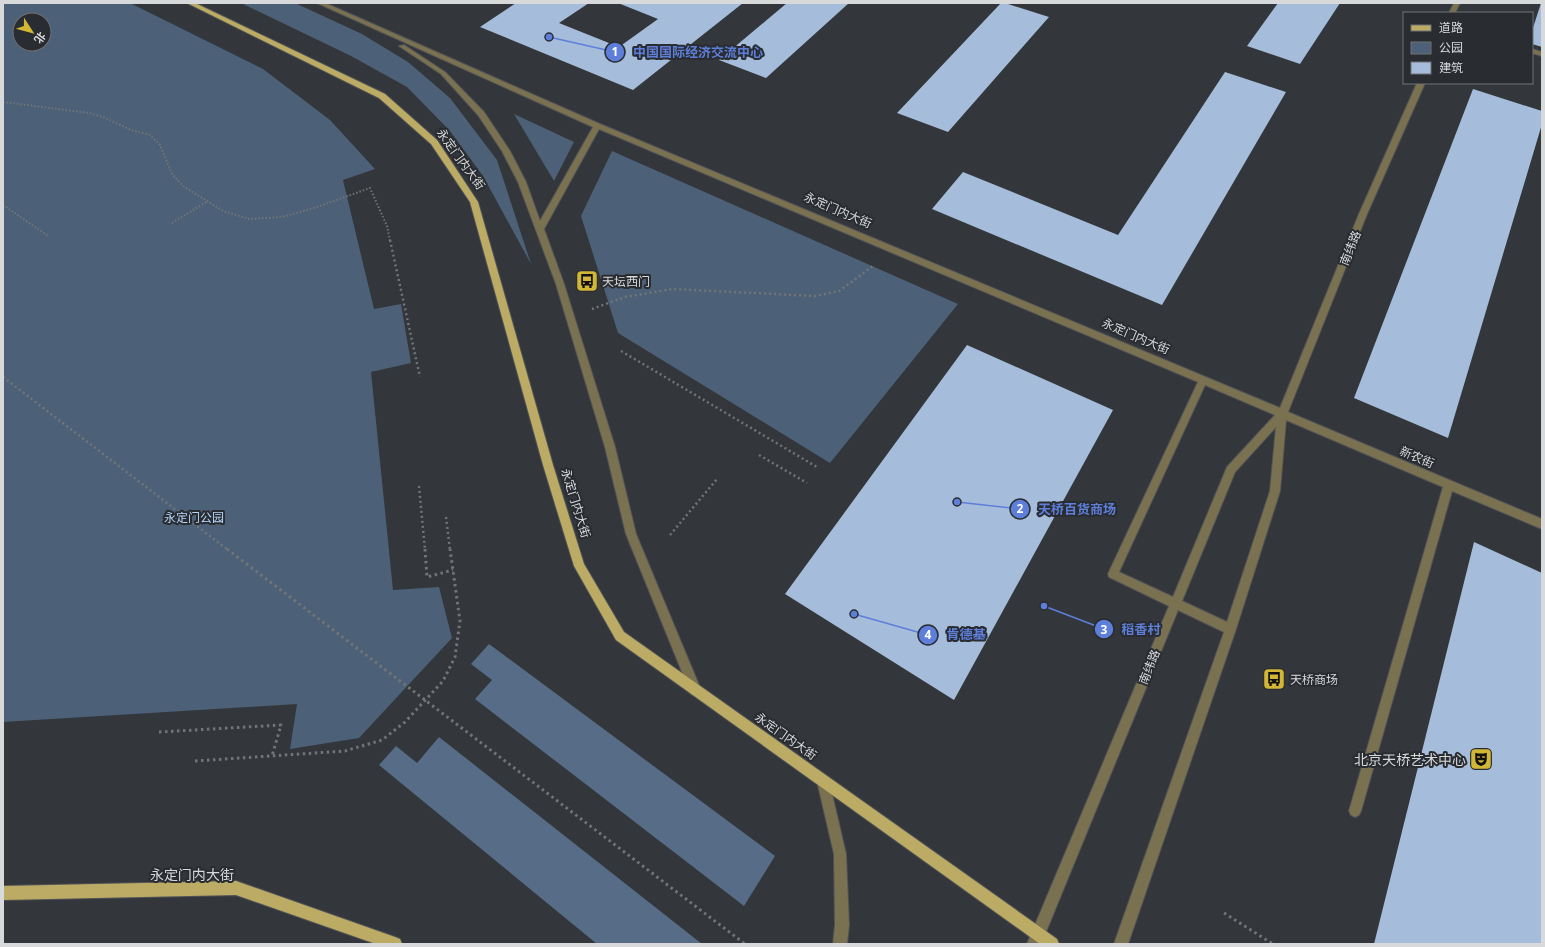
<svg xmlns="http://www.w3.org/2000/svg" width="1545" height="947" font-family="'Noto Sans','Noto Sans SC',sans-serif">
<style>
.green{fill:#4c6077;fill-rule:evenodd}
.forest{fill:#566c87}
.building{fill:#a5bddb}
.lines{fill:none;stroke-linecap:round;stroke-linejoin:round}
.minor-casing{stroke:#515357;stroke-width:2}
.major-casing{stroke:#515357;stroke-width:2}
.path-far2{stroke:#727578;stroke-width:2;stroke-dasharray:1.5 2;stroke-linecap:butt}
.path-far1{stroke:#727578;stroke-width:2.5;stroke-dasharray:2 3;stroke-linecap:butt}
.path{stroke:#727578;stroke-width:3;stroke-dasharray:2.5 3.5;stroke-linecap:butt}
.minor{fill:#797150;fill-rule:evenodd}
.major{fill:#bcab64;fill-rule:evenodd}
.labels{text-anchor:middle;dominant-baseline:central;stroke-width:4;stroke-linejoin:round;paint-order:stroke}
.street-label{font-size:12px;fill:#d7d9db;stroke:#292c30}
.poi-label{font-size:12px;fill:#d7d9db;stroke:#292c30;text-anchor:start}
.park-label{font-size:12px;fill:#b6d6fd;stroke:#292c30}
.near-poi-label{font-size:14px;fill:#d7d9db;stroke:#292c30;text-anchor:end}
.near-street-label{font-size:14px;fill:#d7d9db;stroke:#292c30}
.leader{fill:none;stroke:#5e7fd9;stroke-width:1.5}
.callout-dot{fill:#5e7fd9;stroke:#292c30;stroke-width:1.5}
.mark-label{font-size:12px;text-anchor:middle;font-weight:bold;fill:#fff}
.callout-label{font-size:13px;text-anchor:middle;font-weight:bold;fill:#5e7fd9;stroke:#292c30;stroke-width:4;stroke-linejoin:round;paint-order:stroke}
</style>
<rect width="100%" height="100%" fill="#33363a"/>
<path class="green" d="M3,3H130L263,69L330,120L375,169L343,180L374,309L401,304L411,363L371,372L393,590L439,587L452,638L359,738L290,749L297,704L3,722ZM20,20H44V44H20Z
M241,3H295L362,34L408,62L450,98L497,160L531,264L483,176L450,131L407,87L351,56Z
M514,114L574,142L554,181Z
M612,151L958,304L830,463L618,333L581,216Z"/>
<path class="forest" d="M489,644L775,856L744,906L475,699L492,680L471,664Z
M439,737L702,944H597L379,765L396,746L417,763Z"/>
<path class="building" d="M516,3H589L559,23L619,47L658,19L618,3H743L633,90L480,27Z
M787,3H849L766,78L719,60Z
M1001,3H1005L1049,17L948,132L897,113Z
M1278,3H1340L1300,64L1247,46Z
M1541,3H1542V47L1532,44V31Z
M1225,72L1286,92L1162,305L932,209L963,172L1118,235Z
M1473,89L1542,111V124L1448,438L1354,398Z
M967,345L1113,410L954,700L785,594Z
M1474,542L1542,573V944H1374Z"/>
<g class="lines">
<g class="minor-casing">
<path id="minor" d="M317,3H325L600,124L1280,408L1359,214L1417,83H1425L1367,214L1288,412L1542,519V529L1452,491L1361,811L1359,815L1355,817L1351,815L1349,811L1443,487L1286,420L1280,491L1236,629L1128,944H1114L1224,632L1178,610L1041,944H1027L1169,606L1109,577L1108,574L1198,382L599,129L544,229L564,284L615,447L636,534L701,690L699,694L695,696L691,694L626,534L605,447L556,284L518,182L502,151L478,115L441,74L399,46L404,45L445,72L484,112L510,151L526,182L540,221L593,127ZM1205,385L1275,415L1227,467L1173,597L1119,572ZM1276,427L1270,491L1227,622L1182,601L1235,472Z
M1454,3H1460L1455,13H1449Z
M1532,49L1542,52V56L1532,53Z
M823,775L827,777L829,781L846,854L849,925L847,944H833L835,925L834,854L817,781L819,777Z"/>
</g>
<g class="major-casing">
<path id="major" d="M187,3H195L385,94L437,140L478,202L553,465L584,564L624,632L1057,939L1059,944H1040L616,640L574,566L543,465L470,202L431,144L379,98Z
M236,881L395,937L400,939L402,944H376L236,895L3,900V886Z"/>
</g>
<path class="path-far2" d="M3,102L89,113L103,117L131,130L150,135L160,145L172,174L183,186L223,211L249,219L282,217L317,207L370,188L387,226L390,241
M3,205L48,236
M172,223L208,201"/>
<path class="path-far1" d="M390,240L420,377
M592,309L625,297L672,289L815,296L839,291L873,266
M621,351L817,467
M3,377L228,550
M759,455L807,483
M419,486L425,550
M446,517L450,550
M670,535L717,479"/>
<path class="path" d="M227,549L745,944
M425,549L427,577L453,570
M159,732L281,725L272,756
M195,761L345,751L382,740L405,722L443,681L455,657L460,621L450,549
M1224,913L1273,944"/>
<use href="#minor" class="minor"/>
<use href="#major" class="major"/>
</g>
<defs>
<g id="bus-square" transform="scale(1.15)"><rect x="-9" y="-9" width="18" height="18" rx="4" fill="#d2b635" stroke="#292c30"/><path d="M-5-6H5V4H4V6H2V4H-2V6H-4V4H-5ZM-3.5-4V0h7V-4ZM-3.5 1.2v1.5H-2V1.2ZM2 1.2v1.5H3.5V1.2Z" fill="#111"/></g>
<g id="theatre-square" transform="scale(1.15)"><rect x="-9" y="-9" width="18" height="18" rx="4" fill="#d2b635" stroke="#292c30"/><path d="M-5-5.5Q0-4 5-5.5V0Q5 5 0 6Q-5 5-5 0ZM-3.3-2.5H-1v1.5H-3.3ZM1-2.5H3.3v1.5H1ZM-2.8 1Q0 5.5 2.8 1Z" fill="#111"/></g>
</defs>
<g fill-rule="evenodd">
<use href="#bus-square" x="587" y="281"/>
<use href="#bus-square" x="1274" y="679"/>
<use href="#theatre-square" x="1481" y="759"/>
</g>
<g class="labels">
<g class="street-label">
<text transform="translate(461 159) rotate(54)">永定门内大街</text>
<text transform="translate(838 210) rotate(23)">永定门内大街</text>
<text transform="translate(1350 248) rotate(-68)">南纬路</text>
<text transform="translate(1136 336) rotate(23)">永定门内大街</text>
<text transform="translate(1417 457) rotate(23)">新农街</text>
<text transform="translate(576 503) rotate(73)">永定门内大街</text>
<text transform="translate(1149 667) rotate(-68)">南纬路</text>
<text transform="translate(786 736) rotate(35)">永定门内大街</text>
</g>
<g class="poi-label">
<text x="602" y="281">天坛西门</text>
<text x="1290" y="679">天桥商场</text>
</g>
<g class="park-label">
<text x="194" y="517">永定门公园</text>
</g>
<g class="near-poi-label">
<text x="1466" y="759">北京天桥艺术中心</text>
</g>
<g class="near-street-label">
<text x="192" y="874">永定门内大街</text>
</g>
</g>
<path class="leader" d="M549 37L615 52M957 502L1020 509M1044 606L1104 629M854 614L928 635"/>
<g class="callout-dot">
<circle cx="549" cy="37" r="4"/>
<circle cx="957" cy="502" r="4"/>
<circle cx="1044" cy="606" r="4"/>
<circle cx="854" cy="614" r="4"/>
<circle cx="615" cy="52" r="10"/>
<circle cx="1020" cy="509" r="10"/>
<circle cx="1104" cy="629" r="10"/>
<circle cx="928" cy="635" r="10"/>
</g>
<g class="mark-label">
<text x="615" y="56">1</text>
<text x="1020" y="513">2</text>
<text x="1104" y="634">3</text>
<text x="928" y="639">4</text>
</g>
<g class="callout-label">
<text x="698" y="57">中国国际经济交流中心</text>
<text x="1077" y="514">天桥百货商场</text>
<text x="1141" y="634">稻香村</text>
<text x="966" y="639">肯德基</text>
</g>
<rect width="1545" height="947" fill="none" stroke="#d7d9db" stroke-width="8"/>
<rect x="1403" y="12" width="130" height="72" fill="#292c30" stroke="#6f7174"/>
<rect x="1411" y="25" width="20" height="6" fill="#bcab64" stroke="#6f7174"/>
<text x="1439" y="32" font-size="12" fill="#d7d9db">道路</text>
<rect x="1411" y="42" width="20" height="12" fill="#4c6077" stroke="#6f7174"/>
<text x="1439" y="52" font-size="12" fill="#d7d9db">公园</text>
<rect x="1411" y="62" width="20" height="12" fill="#a5bddb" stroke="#6f7174"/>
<text x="1439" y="72" font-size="12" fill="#d7d9db">建筑</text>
<g transform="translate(32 32) rotate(126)"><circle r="19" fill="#292c30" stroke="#6f7174"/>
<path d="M0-3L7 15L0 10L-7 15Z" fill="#d2b635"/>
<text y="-6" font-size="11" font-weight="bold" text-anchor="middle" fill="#d7d9db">北</text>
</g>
</svg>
